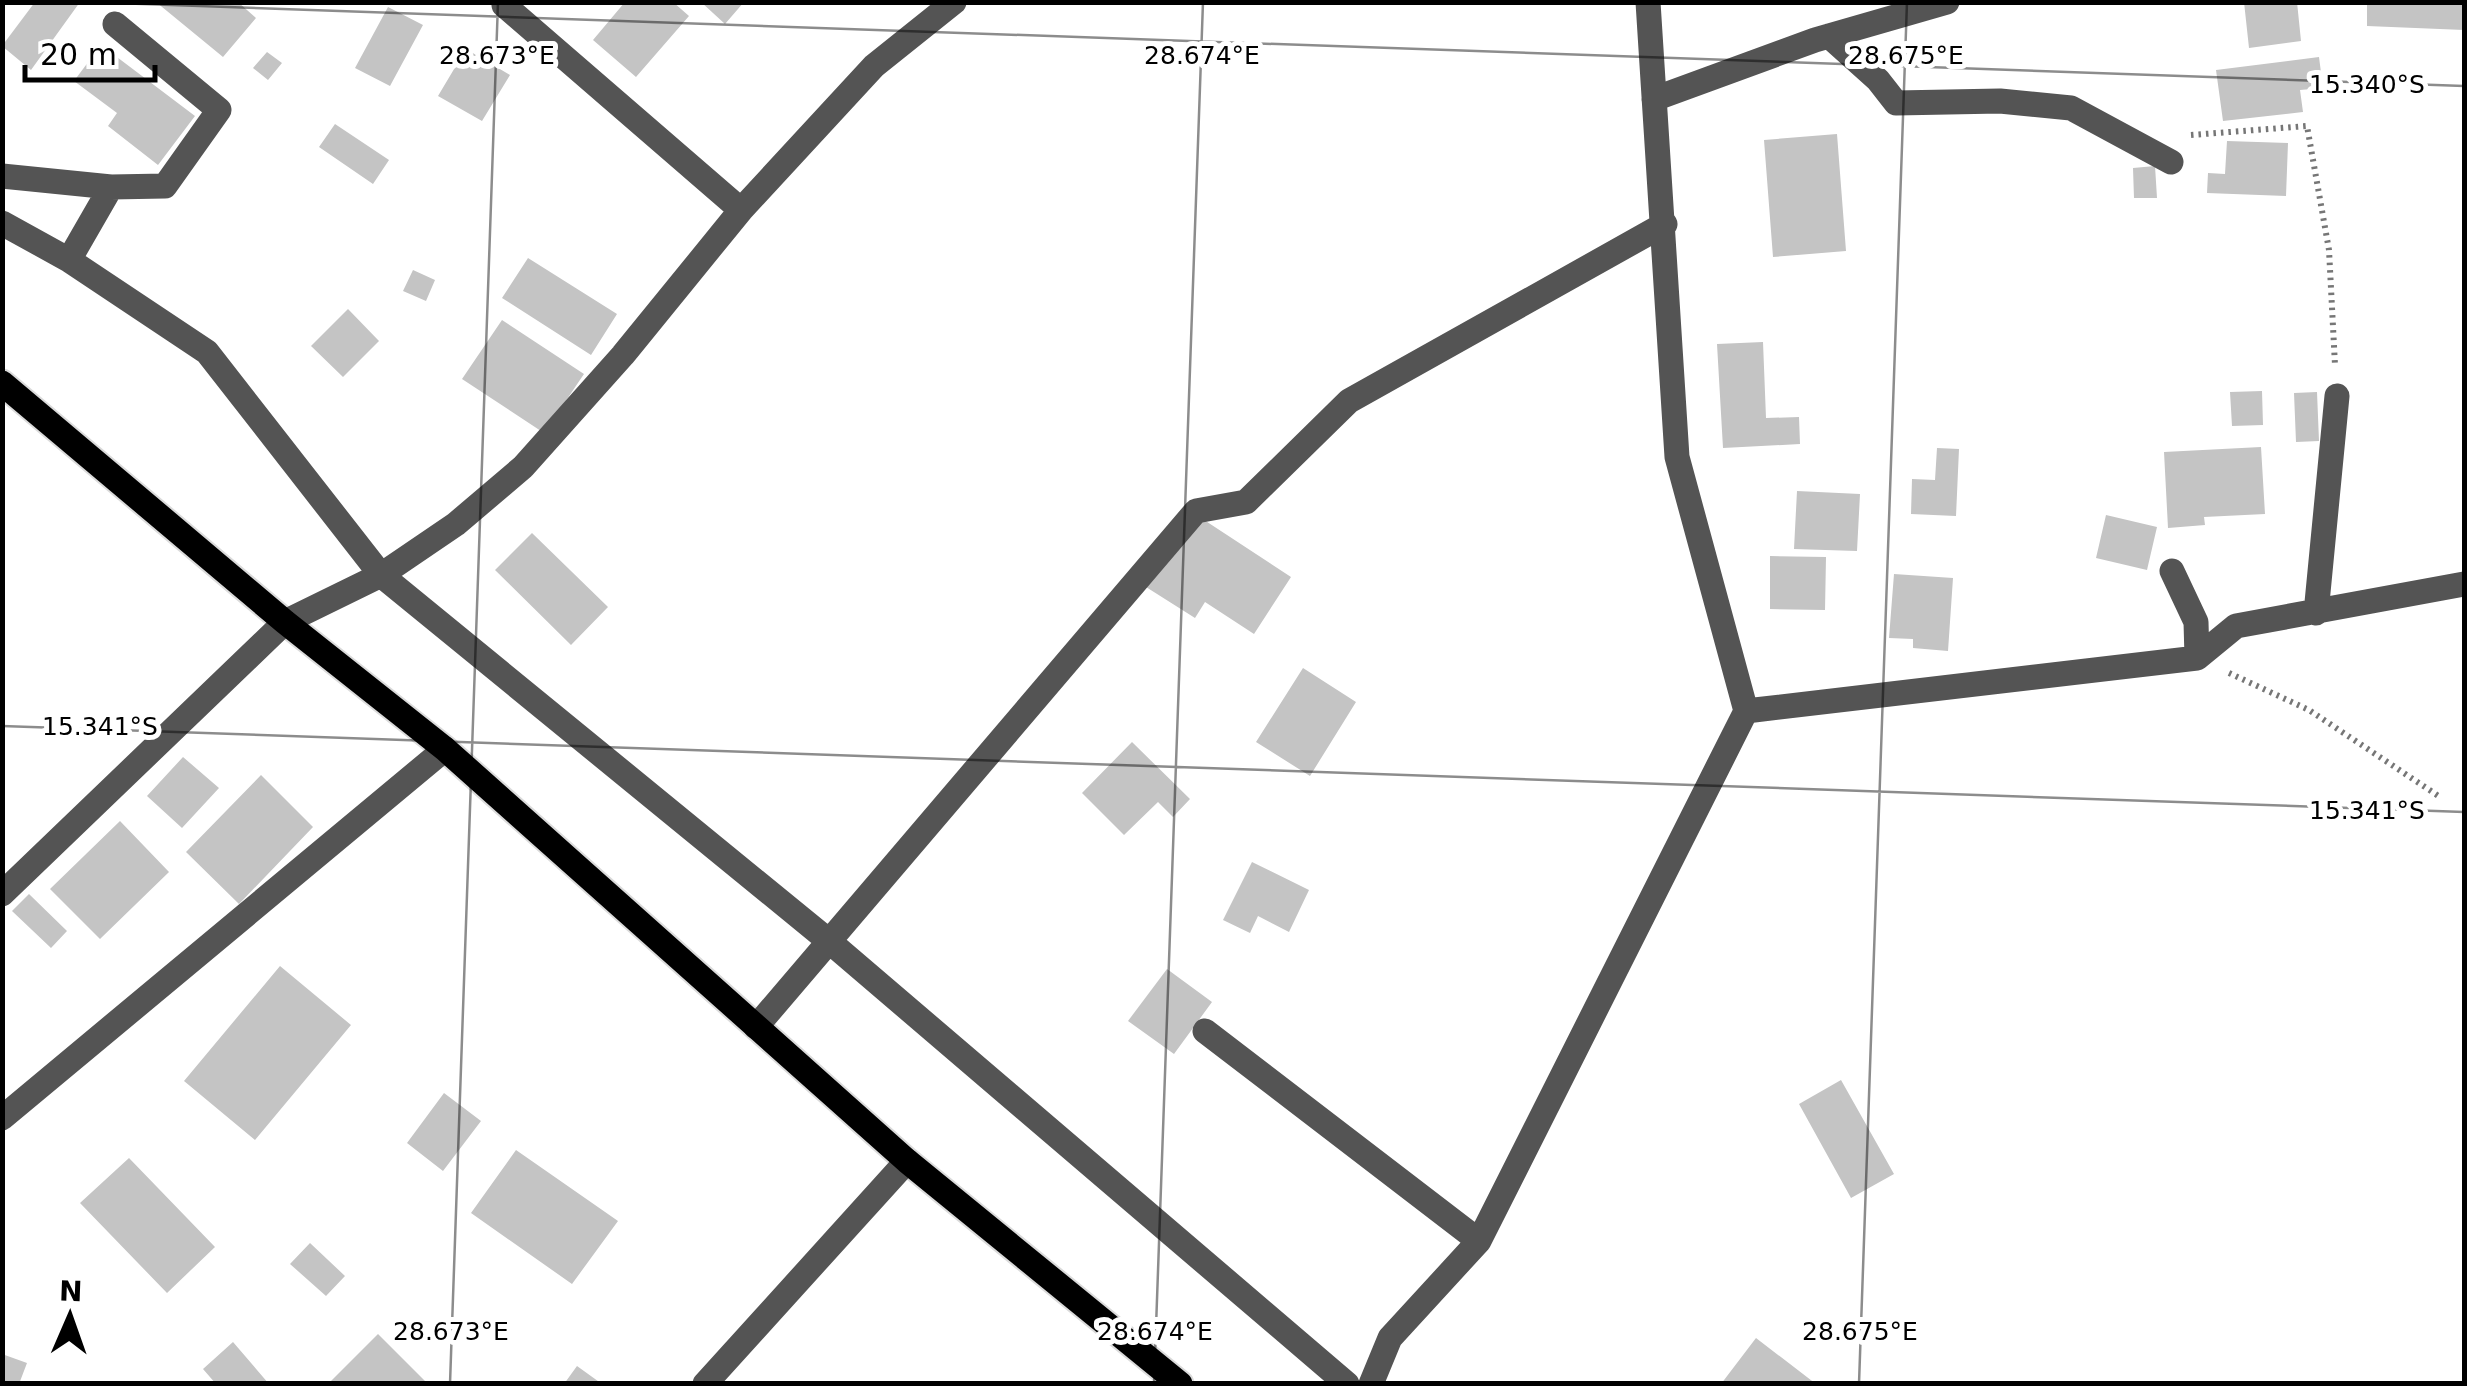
<svg xmlns="http://www.w3.org/2000/svg" width="2467" height="1386" font-family="'DejaVu Sans',sans-serif">
<style>
.building{fill:#c4c4c4}
.lines{fill:none;stroke-linecap:round;stroke-linejoin:round}
.major-casing{stroke:#dbdbdb;stroke-width:29}
.path{stroke:#767676;stroke-width:6;stroke-dasharray:2.5 5;stroke-linecap:butt}
.minor{stroke:#545454;stroke-width:25}
.major{stroke:#000;stroke-width:25}
.ticks{fill:none;stroke:#000;stroke-width:2.5;stroke-opacity:0.45}
.ticks-label{font-size:25px;text-anchor:middle;fill:#000;stroke:#fff;stroke-width:10;stroke-linejoin:round;paint-order:stroke}
</style>
<rect width="100%" height="100%" fill="#fff"/>
<path class="building" d="M35,2H80L31,70L2,46Z
M156,2H238L256,18L223,57Z
M625,2H673L689,16L636,77L593,40Z
M701,2H744L725,24Z
M2244,2H2297L2301,41L2249,48Z
M2367,2H2464V30L2367,26Z
M388,7L423,25L390,86L355,68Z
M101,45L195,116L158,165L108,126L117,113L74,81Z
M466,49L510,75L482,121L438,96Z
M267,52L282,63L268,80L253,68Z
M2319,57L2323,88L2300,90L2303,112L2223,121L2216,70Z
M335,124L389,160L373,184L319,147Z
M1837,134L1846,251L1773,257L1764,140Z
M2227,141L2288,143L2286,196L2207,193L2208,173L2225,174Z
M2155,166L2157,198H2134L2133,168Z
M528,258L617,314L591,355L502,298Z
M413,270L435,280L426,301L403,291Z
M348,309L379,341L343,377L311,346Z
M502,320L584,374L544,433L462,379Z
M1763,342L1766,418L1799,417L1800,444L1723,448L1717,344Z
M2262,391L2263,425L2232,426L2230,392Z
M2317,392L2319,441L2296,442L2294,393Z
M2261,447L2265,514L2204,517L2205,525L2168,528L2164,452Z
M1937,448L1959,449L1956,516L1911,514L1912,479L1935,480Z
M1797,491L1860,494L1857,551L1794,549Z
M1195,514L1291,577L1254,634L1205,602L1195,618L1146,587Z
M2106,515L2157,527L2147,570L2096,558Z
M532,533L608,607L571,645L495,570Z
M1770,556L1826,557L1825,610L1770,609Z
M1894,574L1953,578L1948,651L1913,648V639L1889,638Z
M1303,668L1356,702L1310,776L1256,742Z
M1132,742L1190,799L1173,817L1158,802L1124,835L1082,793Z
M183,757L219,788L182,828L147,796Z
M261,775L313,827L239,904L186,852Z
M120,821L169,872L100,939L50,889Z
M1252,862L1309,890L1289,932L1258,916L1250,933L1223,920Z
M29,894L67,931L51,948L12,911Z
M280,966L351,1025L255,1140L184,1081Z
M1167,969L1212,1002L1174,1054L1128,1021Z
M1841,1080L1894,1174L1851,1198L1799,1104Z
M444,1093L481,1121L443,1171L407,1143Z
M516,1150L618,1221L572,1284L471,1213Z
M129,1158L215,1247L167,1293L80,1203Z
M310,1243L345,1276L326,1296L290,1264Z
M378,1334L428,1384H328Z
M1756,1338L1816,1384H1721Z
M233,1342L269,1384H216L203,1369Z
M2,1354L27,1363L19,1384H2Z
M577,1366L602,1384H564Z"/>
<g class="lines">
<g class="major-casing">
<path id="major" d="M2,383L285,622L445,749L907,1161L1180,1384"/>
</g>
<path class="path" d="M2191,135L2307,126L2329,250L2335,365
M2229,673L2309,710L2440,797"/>
<path class="minor" d="M1648,2L1677,457L1746,711
M504,5L741,210
M1829,36L1878,80L1896,103L2000,101L2071,108L2171,162
M1654,99L1815,40L1947,2
M2,176L111,187
M2,223L69,260L207,352L381,575L830,942L1347,1384
M69,260L111,187L165,186L219,110L115,24
M2172,571L2196,622L2197,658
M2316,613L2337,396
M2,894L285,622L381,575L456,524L523,467L623,355L741,210L874,66L954,2
M756,1027L1196,511L1246,502L1349,401L1665,224
M1205,1031L1479,1241
M2,1118L445,749
M705,1384L907,1161
M1371,1384L1390,1338L1479,1241L1746,711L2197,658L2236,626L2464,584"/>
<use href="#major" class="major"/>
</g>
<path class="ticks" d="M86,2L2464,86M2,726L2464,812M450,1384L498,2M1154,1384L1203,2M1859,1384L1907,2"/>
<g class="ticks-label">
<text x="497" y="64">28.673°E</text>
<text x="1202" y="64">28.674°E</text>
<text x="1906" y="64">28.675°E</text>
<text x="2367" y="93">15.340°S</text>
<text x="100" y="735">15.341°S</text>
<text x="2367" y="819">15.341°S</text>
<text x="451" y="1340">28.673°E</text>
<text x="1155" y="1340">28.674°E</text>
<text x="1860" y="1340">28.675°E</text>
</g>
<rect width="2467" height="1386" fill="none" stroke="#000000" stroke-width="10"/>
<g transform="translate(70 1316) rotate(2)" stroke="#ffffff" stroke-width="8" paint-order="stroke">
<path d="M0-8L18 38L0 25L-18 38Z" fill="#000000"/>
<text y="-15" font-size="28" font-weight="bold" text-anchor="middle" fill="#000000">N</text>
</g>
<path d="M25 65v15h130v-15" fill="none" stroke="#000000" stroke-width="5"/>
<text x="40" y="65" font-size="30" fill="#000000" stroke="#ffffff" stroke-width="8" paint-order="stroke">20 m</text>
</svg>
